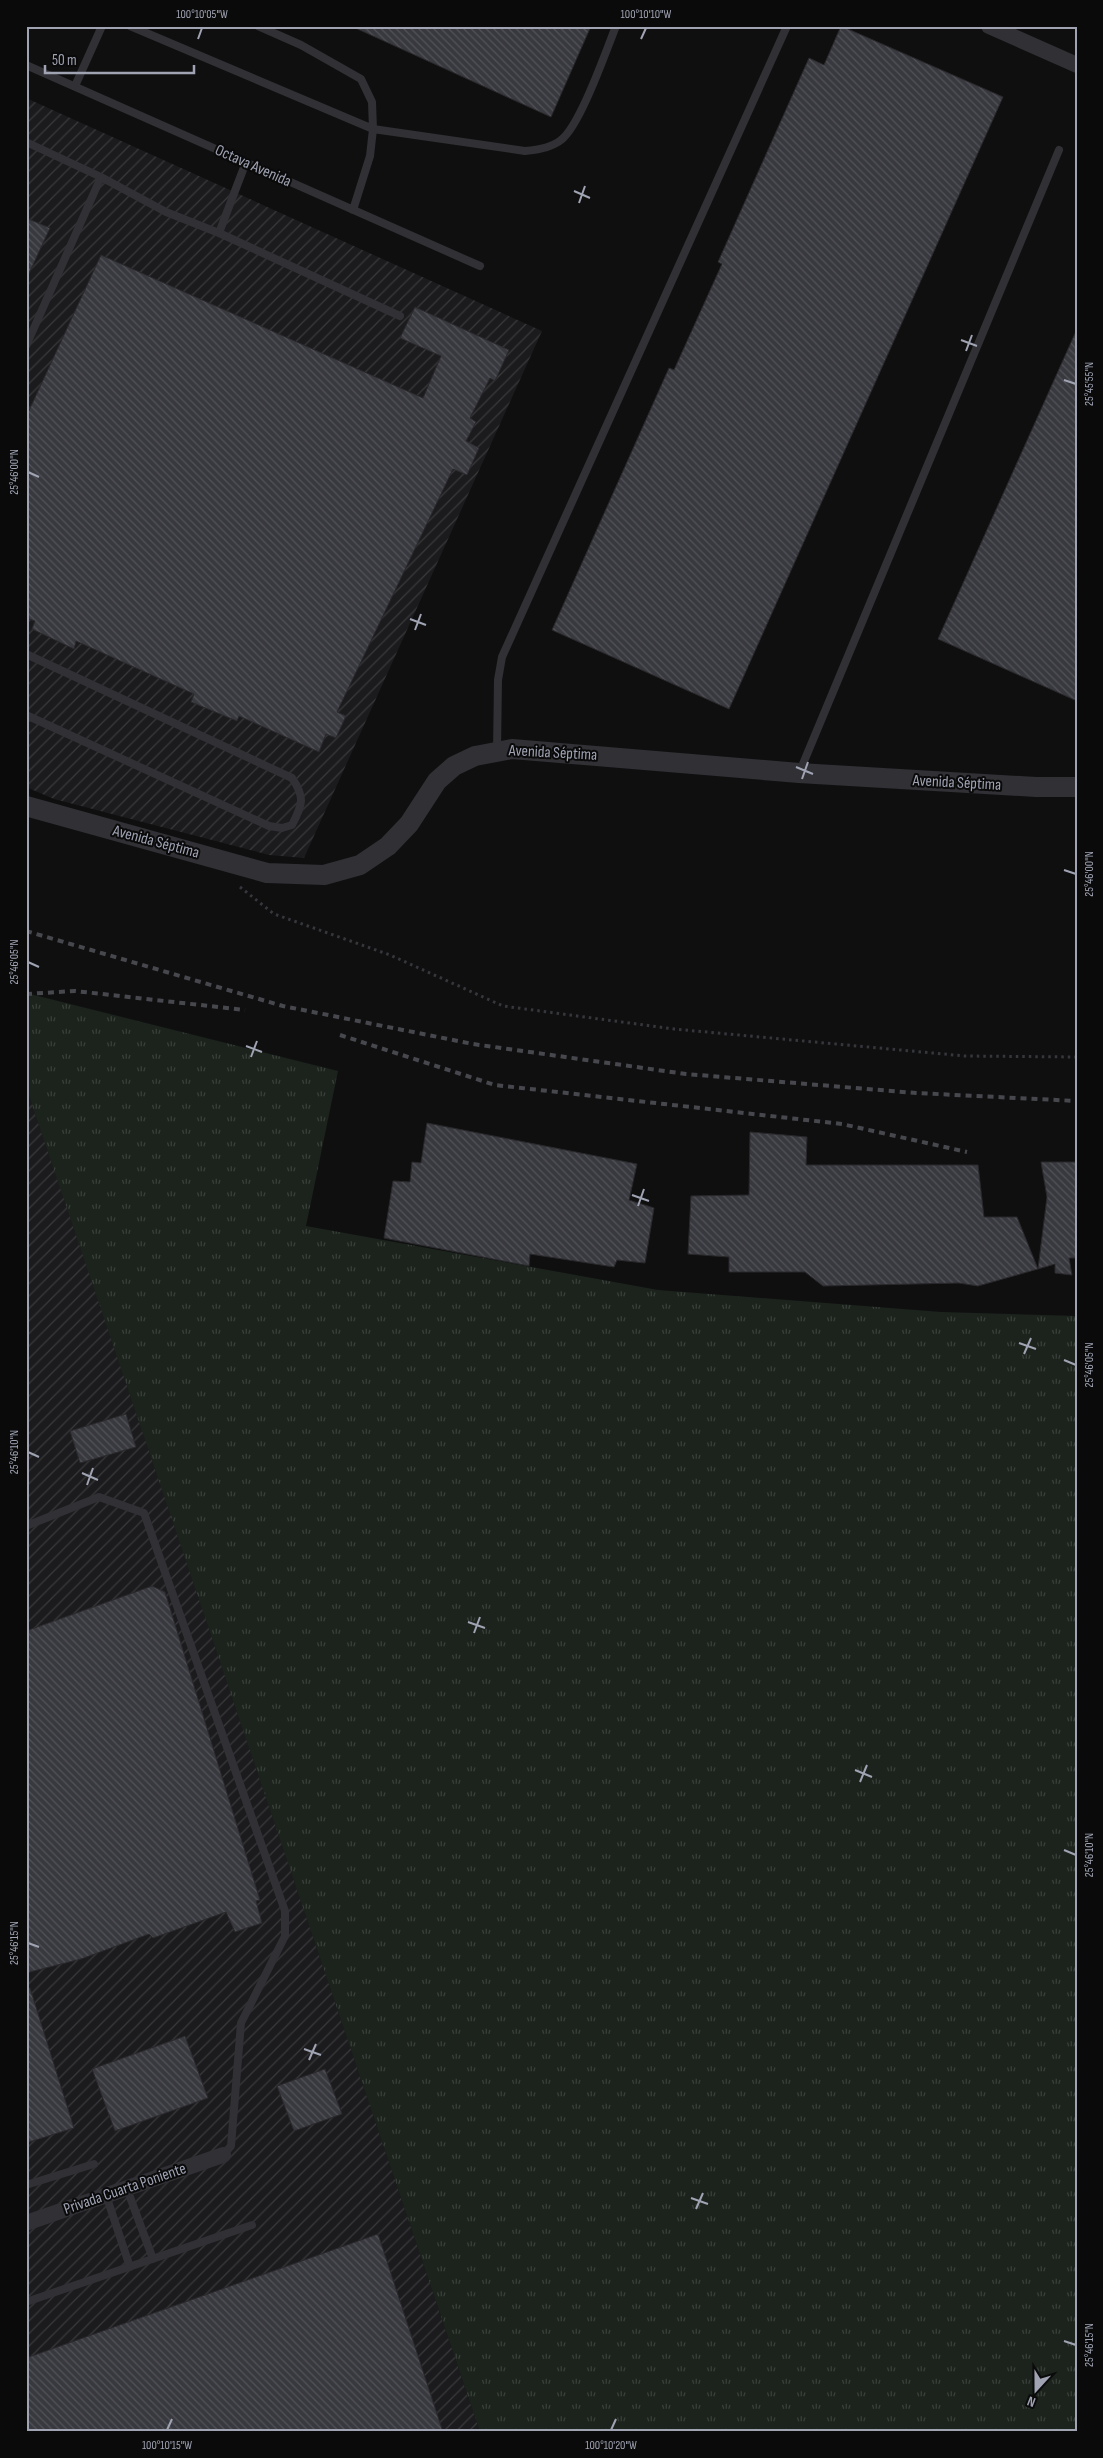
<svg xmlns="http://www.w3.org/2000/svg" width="1103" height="2458" font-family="'Sofia Sans Condensed',sans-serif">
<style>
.industrial{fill:url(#industrial-furrows)}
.grass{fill:url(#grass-tufts)}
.building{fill:url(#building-back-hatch);stroke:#29292c}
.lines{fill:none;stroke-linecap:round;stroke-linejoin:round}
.path{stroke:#36373c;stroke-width:3;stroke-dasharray:2.5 4;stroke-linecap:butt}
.service{stroke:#303035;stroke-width:8}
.minor{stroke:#303035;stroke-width:16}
.tertiary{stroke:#303035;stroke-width:20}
.rail{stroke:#47484e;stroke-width:4;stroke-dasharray:6 5;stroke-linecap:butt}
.ticks{fill:none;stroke:#9fa3b2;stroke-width:2}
.labels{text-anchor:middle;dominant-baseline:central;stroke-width:4;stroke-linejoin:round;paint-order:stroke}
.street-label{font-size:16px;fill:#9fa3b2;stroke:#0a0a0b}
.neatline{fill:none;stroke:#9fa3b2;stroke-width:2}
.ticks-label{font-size:12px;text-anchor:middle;fill:#9fa3b2}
</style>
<defs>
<pattern id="industrial-furrows" width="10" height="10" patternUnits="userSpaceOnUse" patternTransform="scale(1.25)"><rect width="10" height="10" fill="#1b1b1d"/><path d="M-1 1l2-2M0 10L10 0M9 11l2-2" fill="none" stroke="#39393b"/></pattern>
<pattern id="grass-tufts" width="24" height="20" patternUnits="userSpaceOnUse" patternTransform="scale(1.25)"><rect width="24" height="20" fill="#1b231c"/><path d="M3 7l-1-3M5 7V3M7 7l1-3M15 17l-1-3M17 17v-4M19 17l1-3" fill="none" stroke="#39403b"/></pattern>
<pattern id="building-back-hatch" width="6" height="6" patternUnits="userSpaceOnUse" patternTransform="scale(1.25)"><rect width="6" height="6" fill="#38393e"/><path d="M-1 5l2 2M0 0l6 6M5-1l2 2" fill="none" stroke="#525258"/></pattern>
</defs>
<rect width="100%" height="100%" fill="#0f0f10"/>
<path class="industrial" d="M26,98L542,331L304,858L269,855L54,799L26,787Z
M26,1087L72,1222L480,2432H26Z"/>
<path class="grass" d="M26,993L338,1071L306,1226L658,1290L941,1312L1077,1316V2432H480L26,1087Z"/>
<path class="building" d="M351,26H591L551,117Z
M841,26L1003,97L729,709L552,630L669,368L674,370L722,264L718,262L809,58L824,65Z
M26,218L50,228L26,280Z
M101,255L423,398L441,356L400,338L415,307L509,350L495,381L490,378L470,418L476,422L466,441L479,448L467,475L453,469L337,712L346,716L336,738L326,734L319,752L239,716L237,721L191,702L194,694L76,641L74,649L32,629L35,621L26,618V417Z
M1077,329V701L938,639Z
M427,1123L637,1164L629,1200L654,1208L645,1263L617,1260L614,1267L530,1254L529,1266L384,1238L393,1181L410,1182L412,1162L421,1163Z
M750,1132L807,1137L806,1165H978L984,1217H1017L1038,1269L978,1286L959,1283L823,1286L805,1272H729V1257L688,1254L691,1196L749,1195Z
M1041,1162H1077V1258H1069L1072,1275L1055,1273V1264L1038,1269L1047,1197Z
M126,1414L136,1447L80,1463L70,1431Z
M152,1586L165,1592L260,1900L256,1901L262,1923L235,1932L226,1912L153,1938L149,1934L81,1959L26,1973V1631Z
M26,1988H30L74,2128L26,2143Z
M185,2036L208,2098L115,2131L92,2069Z
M325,2069L342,2114L294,2131L277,2086Z
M378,2234L443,2432H26V2358Z"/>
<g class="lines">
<path class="path" d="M240,887L274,914L390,955L503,1006L674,1029L965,1056L1077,1057"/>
<path class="service" d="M130,26L373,129L525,151C538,150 551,148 561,140C580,126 606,51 616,26
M258,26L301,45L361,79L372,102L373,129L370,156L353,210
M26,65L480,266
M75,86L102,26
M26,142L101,177L166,212L219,233L246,162
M219,233L400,316
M26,346L101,177
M26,654L292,778C305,797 303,804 292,825L282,828L269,826L26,715
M497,751L498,680L502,657L787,26
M800,771L1059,150
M26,1526L99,1497L144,1513L285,1911V1936L241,2023L231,2146L223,2155
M26,2185L94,2164
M127,2189L153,2259
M106,2195L130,2267
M26,2302L252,2225"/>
<path class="minor" d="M989,26L1077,65
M26,2223L223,2155"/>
<path class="tertiary" d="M26,806L267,873L324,875L360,865L388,846L409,824L437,781L454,766L475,756L512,749L799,773L1036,787H1077"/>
<path class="rail" d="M26,931L283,1006L473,1044L686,1074L916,1093L1077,1101
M26,994L75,991L245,1010
M340,1035L495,1085L842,1124L967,1152"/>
</g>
<path class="ticks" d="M198,39L202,28M641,39L646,28M574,191L590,198M579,203L585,186M961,340L977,346M966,351L972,335M1064,380L1076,384M28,472L39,477M410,619L426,625M415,630L421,614M796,767L813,774M802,779L808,762M1064,870L1076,874M28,962L39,967M246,1046L262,1052M251,1057L257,1041M632,1195L649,1201M638,1206L644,1189M1019,1343L1036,1349M1024,1354L1031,1338M1064,1360L1076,1365M28,1452L39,1457M82,1473L98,1480M87,1485L93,1468M468,1622L485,1628M474,1633L480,1617M855,1770L872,1777M860,1782L867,1765M1064,1850L1076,1855M28,1943L39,1947M304,2049L321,2055M309,2060L316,2044M691,2198L708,2204M696,2209L703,2193M1064,2341L1076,2345M167,2430L172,2419M611,2430L616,2419"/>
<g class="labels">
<g class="street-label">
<text transform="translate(253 166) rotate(24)">Octava Avenida</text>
<text transform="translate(553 753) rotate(3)">Avenida Séptima</text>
<text transform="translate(957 783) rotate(3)">Avenida Séptima</text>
<text transform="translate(156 842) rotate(15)">Avenida Séptima</text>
<text transform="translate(125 2189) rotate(-19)">Privada Cuarta Poniente</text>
</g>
</g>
<rect width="1103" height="2458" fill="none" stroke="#0a0a0b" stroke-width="55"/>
<g transform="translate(1036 2390) rotate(201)" stroke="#0a0a0b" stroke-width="4" paint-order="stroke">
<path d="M0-4L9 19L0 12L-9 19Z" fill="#9fa3b2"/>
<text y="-8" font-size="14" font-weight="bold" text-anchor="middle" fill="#9fa3b2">N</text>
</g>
<path d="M45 65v8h149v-8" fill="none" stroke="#9fa3b2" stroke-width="2.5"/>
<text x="52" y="65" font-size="15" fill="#9fa3b2" stroke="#0a0a0b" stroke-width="4" paint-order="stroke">50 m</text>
<rect x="28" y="28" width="1048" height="2402" class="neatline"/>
<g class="ticks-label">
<text x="202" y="18">100°10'05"W</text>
<text x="646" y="18">100°10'10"W</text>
<text transform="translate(1089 384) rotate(-90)" y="4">25°45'55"N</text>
<text transform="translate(14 472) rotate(-90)" y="4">25°46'00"N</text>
<text transform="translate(1089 874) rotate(-90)" y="4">25°46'00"N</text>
<text transform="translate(14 962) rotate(-90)" y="4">25°46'05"N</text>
<text transform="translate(1089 1365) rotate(-90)" y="4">25°46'05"N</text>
<text transform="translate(14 1452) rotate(-90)" y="4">25°46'10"N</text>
<text transform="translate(1089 1855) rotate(-90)" y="4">25°46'10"N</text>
<text transform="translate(14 1943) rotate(-90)" y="4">25°46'15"N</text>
<text transform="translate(1089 2345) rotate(-90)" y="4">25°46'15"N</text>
<text x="167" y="2449">100°10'15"W</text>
<text x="611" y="2449">100°10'20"W</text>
</g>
</svg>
